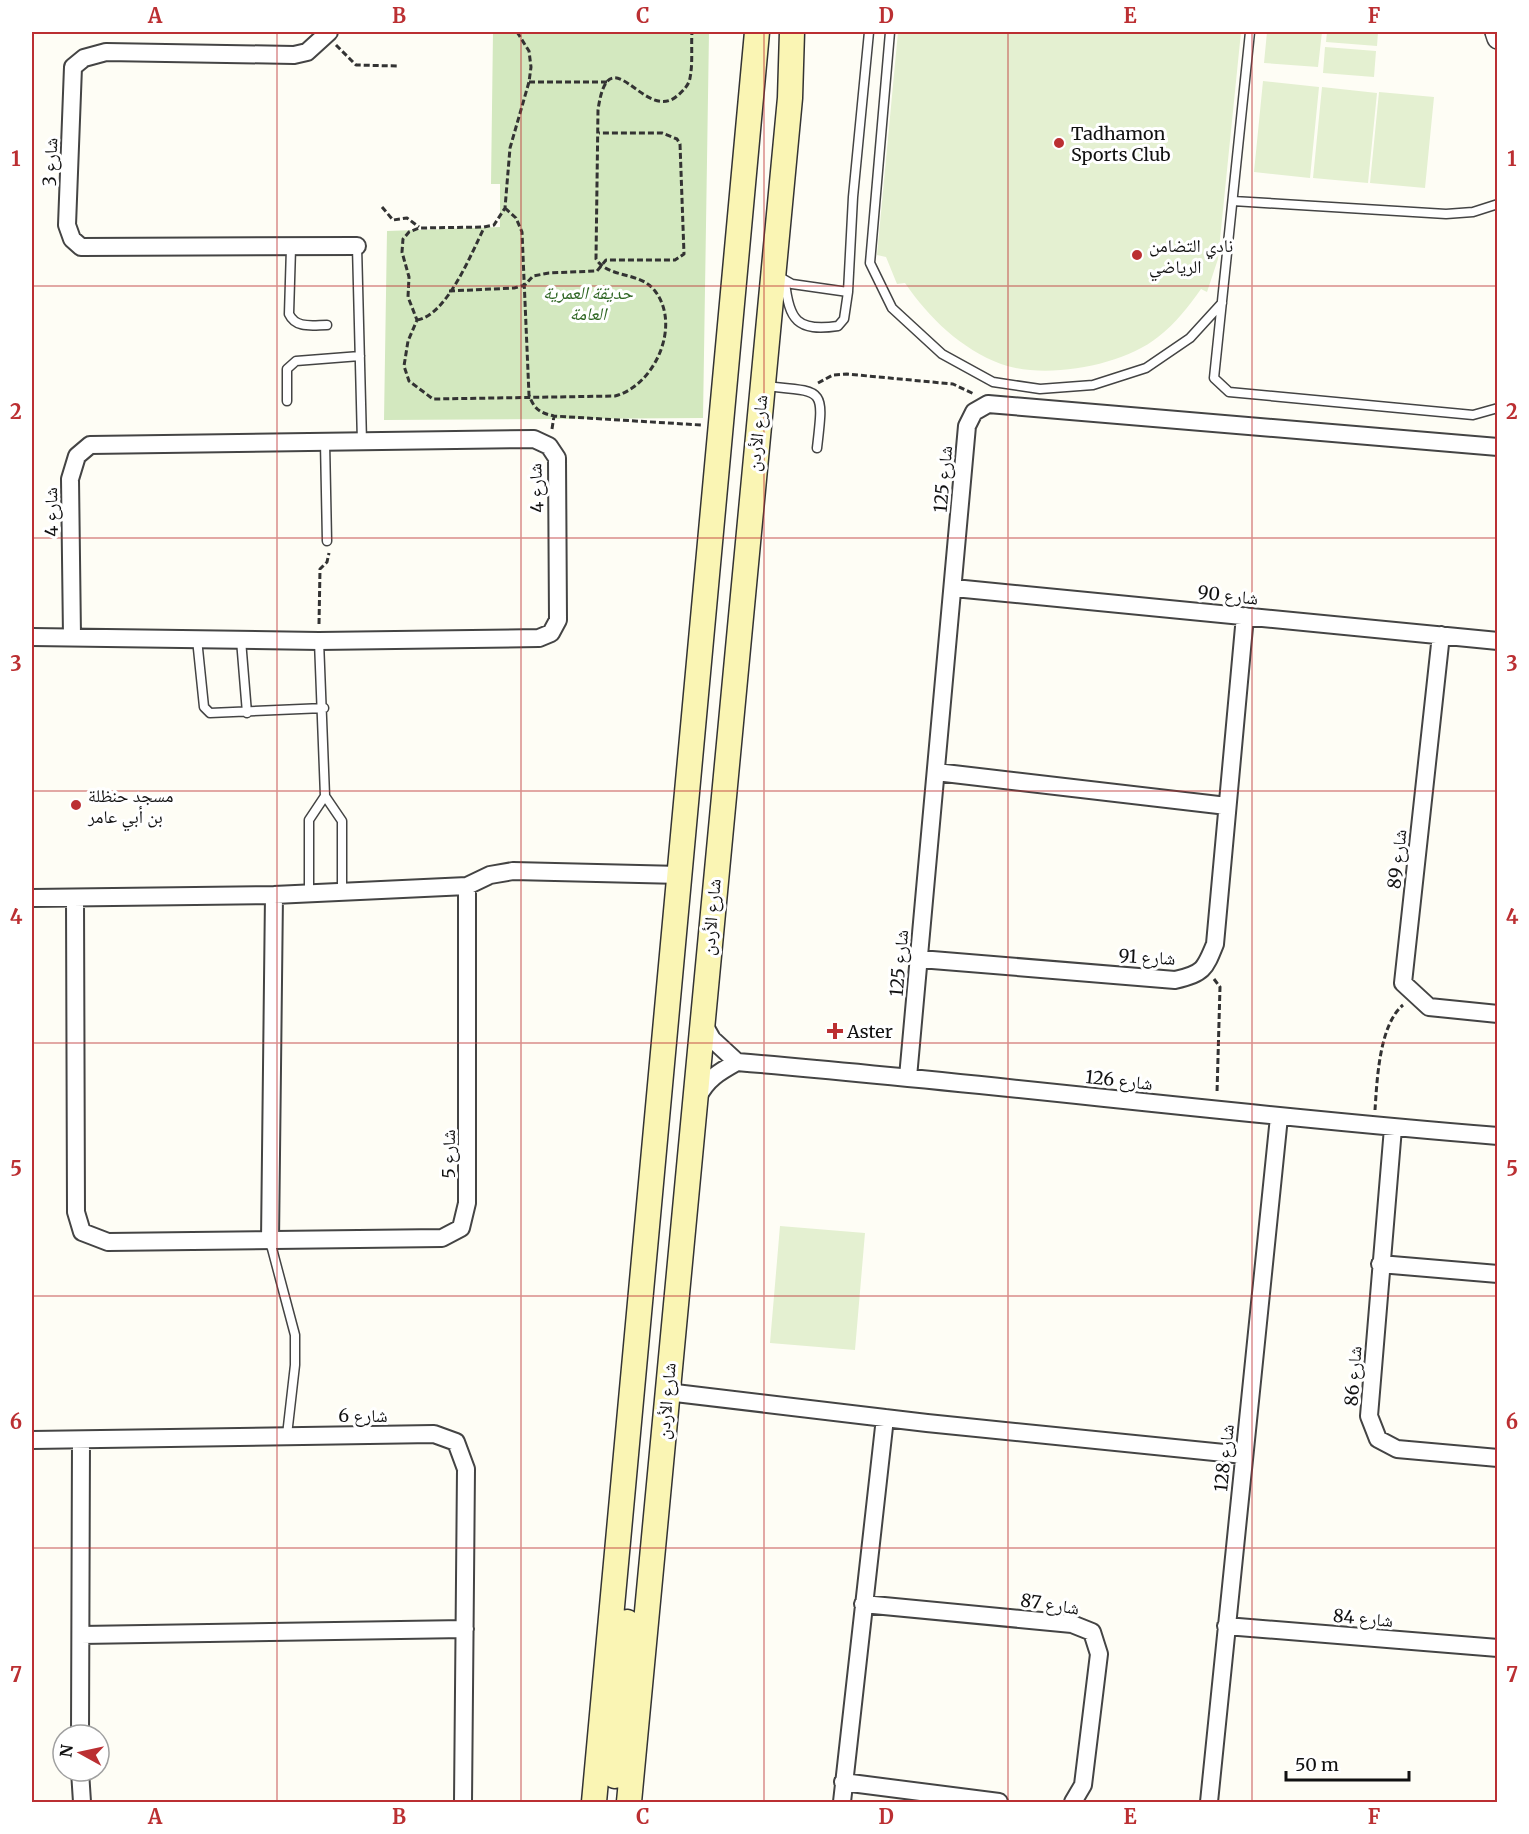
<svg xmlns="http://www.w3.org/2000/svg" width="1529" height="1834" font-family="Merriweather,'Noto Naskh Arabic',serif">
<style>
.green{fill:#d3e8bf}
.pitch{fill:#e4f0d1}
.lines{fill:none;stroke-linecap:round;stroke-linejoin:round}
.service-casing{stroke:#444;stroke-width:11}
.minor-casing{stroke:#444;stroke-width:20}
.tertiary-casing{stroke:#444;stroke-width:24}
.secondary-casing{stroke:#333;stroke-width:27}
.path{stroke:#333;stroke-width:3;stroke-dasharray:6 3;stroke-linecap:butt}
.service{stroke:#fff;stroke-width:8}
.minor{stroke:#fff;stroke-width:16}
.tertiary{stroke:#fff;stroke-width:21}
.secondary{stroke:#faf5b4;stroke-width:24}
.grid{fill:none;stroke:#bb2f32;stroke-width:1.5;stroke-opacity:0.55}
.poi-dot{fill:#bb2f32;stroke:#fff;stroke-width:2}
.labels{text-anchor:middle;dominant-baseline:central;stroke-width:6;stroke-linejoin:round;paint-order:stroke}
.poi-label{font-size:18px;fill:#111;stroke:#fff;text-anchor:start}
.street-label{font-size:18px;fill:#111;stroke:#fff}
.park-label{font-size:18px;font-style:italic;fill:#2f6623;stroke:#fff}
.neatline{fill:none;stroke:#bb2f32;stroke-width:2}
.grid-label{font-size:20px;text-anchor:middle;font-weight:bold;fill:#bb2f32}
</style>
<rect width="100%" height="100%" fill="#fefdf5"/>
<path class="green" d="M493,32H709L703,418L384,420L387,231L500,227V184H491Z"/>
<path class="pitch" d="M898,32H1241L1218,259L1207,292L1201,289C1188,307 1176,323 1158,337C1122,366 1045,380 1001,364C961,349 929,318 905,283L897,284L886,257L877,255Z
M1267,32H1322L1318,67L1264,63Z
M1327,32H1378L1377,46L1326,42Z
M1325,47L1376,51L1374,77L1323,73Z
M1263,81L1319,87L1310,178L1254,172Z
M1322,87L1377,93L1368,183L1313,178Z
M1379,92L1434,97L1425,188L1370,183Z
M780,1226L865,1233L855,1350L770,1343Z"/>
<g class="lines">
<g class="service-casing">
<path id="service" d="M890,32L870,263L892,308L942,354L993,382L1040,389L1093,385L1146,368L1190,338L1222,303
M1250,32L1214,378L1229,392L1473,415L1498,408
M1233,201L1446,214L1473,212L1498,204
M357,246L362,442
M291,248L289,314C296,329 313,325 327,325
M778,276L792,284L848,292L853,197L869,32
M785,282C789,320 797,332 838,326L844,319L848,292
M765,386C825,392 824,387 817,448
M287,401V369L296,361L360,356
M325,442L327,541
M197,639L204,707L210,713L324,708
M241,640L247,713
M319,641L325,796L342,821V893
M309,894V820L325,796
M270,1241L295,1335V1365L287,1435"/>
</g>
<g class="minor-casing">
<path id="minor" d="M329,32L307,52L294,55L106,52L84,58L73,67L67,225L72,239L81,247L357,246
M954,588L1498,641
M1441,635L1403,983L1429,1007L1498,1014
M32,637L319,641L539,638L551,633L558,620L557,458L549,446L534,439L90,445L77,456L70,479L72,636
M936,772L1227,806
M32,898L274,895L467,886L490,875L513,871L681,875
M75,898L76,1212L82,1232L108,1242L442,1238L461,1228L467,1203V886
M920,959L1175,980C1203,974 1205,969 1215,944L1245,616
M703,1023L712,1039L737,1062
M908,1077L967,426L974,412L988,404L1498,447
M698,1097C707,1079 719,1072 737,1062C991,1083 1244,1116 1498,1136
M1393,1128L1369,1416L1378,1439L1397,1449L1498,1458
M270,1241L274,895
M1380,1264L1498,1274
M667,1392L927,1423L1244,1455
M32,1440L434,1434L456,1442L466,1469L463,1802
M863,1604L1072,1624L1092,1632L1099,1654L1083,1785L1073,1802
M1226,1626L1498,1648
M81,1635L465,1629
M80,1735L81,1440
M80,1771L82,1802
M843,1782L999,1802
M842,1802L885,1418
M1209,1802L1279,1117"/>
</g>
<g class="tertiary-casing">
<path id="tertiary" d="M1496,32L1498,38"/>
</g>
<g class="secondary-casing">
<path id="secondary" d="M615,1776L627,1622
M594,1802L757,32
M629,1802L790,98L792,32"/>
</g>
<path class="path" d="M517,32L529,51L531,67L529,82L510,148L505,208L494,225L484,227L419,228L409,232L403,239L402,252L409,277L408,297L417,320L408,341L404,366L409,381L433,399L615,396C654,386 682,326 655,291C640,271 609,279 596,259L598,110C609,32 644,124 677,96C683,91 689,85 690,78C693,63 691,46 692,32
M336,45L356,65L397,66
M529,82H607
M382,207L393,220L407,218L419,227
M505,208L516,218L522,232L529,395C534,409 540,413 554,416L701,425
M449,291L514,288L525,285L533,276L549,273L597,271L606,260H675L684,254L680,144L677,139L662,133H599
M417,320C447,315 471,254 484,228
M818,383L833,375L847,374L953,384L974,394
M552,429L554,416
M319,624L320,569L327,562L329,553
M1214,979L1220,987L1217,1093
M1375,1110C1377,1081 1379,1025 1403,1005"/>
<use href="#service" class="service"/>
<use href="#minor" class="minor"/>
<use href="#tertiary" class="tertiary"/>
<use href="#secondary" class="secondary"/>
</g>
<path class="grid" d="M277,32V1802M521,32V1802M764,32V1802M1008,32V1802M1252,32V1802M32,286H1498M32,538H1498M32,791H1498M32,1043H1498M32,1296H1498M32,1548H1498"/>
<g class="poi-dot">
<circle cx="1059" cy="143" r="6"/>
<circle cx="1137" cy="255" r="6"/>
<circle cx="76" cy="805" r="6"/>
<path d="M832 1022h6v6h6v6h-6v6h-6v-6h-6v-6h6z"/>
</g>
<g class="labels">
<g class="poi-label">
<text x="1071" y="133">Tadhamon<tspan x="1071" dy="21">Sports Club</tspan></text>
<text x="1149" y="245">نادي التضامن<tspan x="1149" dy="21">الرياضي</tspan></text>
<text x="88" y="795">مسجد حنظلة<tspan x="88" dy="21">بن أبي عامر</tspan></text>
<text x="847" y="1031">Aster</text>
</g>
<g class="street-label">
<text transform="translate(50 162) rotate(-88)">شارع 3</text>
<text transform="translate(757 433) rotate(-84)">شارع الأردن</text>
<text transform="translate(943 479) rotate(-85)">شارع 125</text>
<text transform="translate(536 488) rotate(-93)">شارع 4</text>
<text transform="translate(51 512) rotate(-91)">شارع 4</text>
<text transform="translate(1228 595) rotate(6)">شارع 90</text>
<text transform="translate(1397 859) rotate(-84)">شارع 89</text>
<text transform="translate(711 917) rotate(-85)">شارع الأردن</text>
<text transform="translate(1147 957) rotate(3)">شارع 91</text>
<text transform="translate(899 963) rotate(-85)">شارع 125</text>
<text transform="translate(1119 1080) rotate(6)">شارع 126</text>
<text transform="translate(448 1154) rotate(-90)">شارع 5</text>
<text transform="translate(1353 1376) rotate(-86)">شارع 86</text>
<text transform="translate(666 1401) rotate(-85)">شارع الأردن</text>
<text x="363" y="1415">شارع 6</text>
<text transform="translate(1224 1458) rotate(-84)">شارع 128</text>
<text transform="translate(1050 1604) rotate(8)">شارع 87</text>
<text transform="translate(1363 1618) rotate(5)">شارع 84</text>
</g>
<g class="park-label">
<text x="588" y="292">حديقة العمرية<tspan x="588" dy="21">العامة</tspan></text>
</g>
</g>
<rect width="1529" height="1834" fill="none" stroke="#ffffff" stroke-width="66"/>
<g transform="translate(81 1753) rotate(278)"><circle r="28" fill="#ffffff" stroke="#a0a0a0" stroke-width="1.5"/>
<path d="M0-4.5L10 22L0 15L-10 22Z" fill="#bb2f32"/>
<text y="-9" font-size="16" font-weight="bold" text-anchor="middle" fill="#111111">N</text>
</g>
<path d="M1286 1771v9h123v-9" fill="none" stroke="#111111" stroke-width="3"/>
<text x="1295" y="1771" font-size="18" fill="#111111" stroke="#ffffff" stroke-width="4.5" paint-order="stroke">50 m</text>
<rect x="33" y="33" width="1463" height="1768" class="neatline"/>
<g class="grid-label">
<text x="155" y="23">A</text>
<text x="399" y="23">B</text>
<text x="643" y="23">C</text>
<text x="886" y="23">D</text>
<text x="1130" y="23">E</text>
<text x="1374" y="23">F</text>
<text x="16" y="166">1</text>
<text x="1512" y="166">1</text>
<text x="16" y="419">2</text>
<text x="1512" y="419">2</text>
<text x="16" y="671">3</text>
<text x="1512" y="671">3</text>
<text x="16" y="924">4</text>
<text x="1512" y="924">4</text>
<text x="16" y="1176">5</text>
<text x="1512" y="1176">5</text>
<text x="16" y="1429">6</text>
<text x="1512" y="1429">6</text>
<text x="16" y="1682">7</text>
<text x="1512" y="1682">7</text>
<text x="155" y="1824">A</text>
<text x="399" y="1824">B</text>
<text x="643" y="1824">C</text>
<text x="886" y="1824">D</text>
<text x="1130" y="1824">E</text>
<text x="1374" y="1824">F</text>
</g>
</svg>
